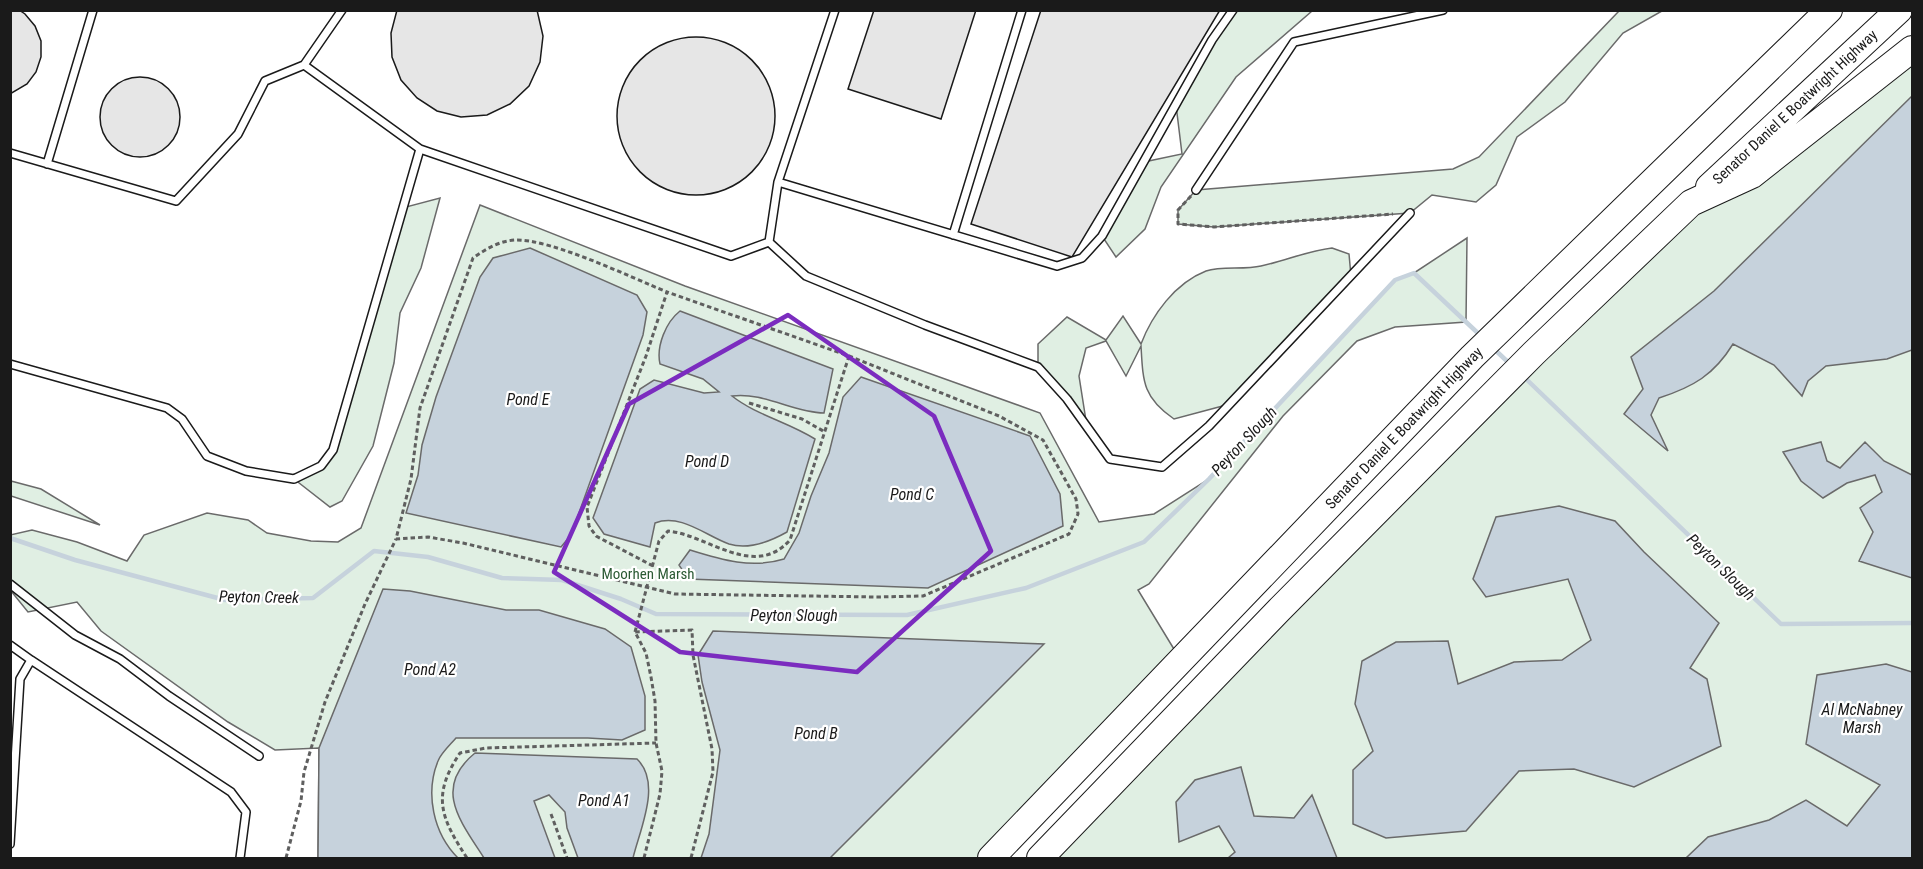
<svg xmlns="http://www.w3.org/2000/svg" width="1923" height="869" font-family="'Roboto Condensed',sans-serif">
<style>
.green{fill:#e0efe3;stroke:#6a6a6a;stroke-width:1.5}
.water{fill:#c6d2dc;stroke:#6a6a6a;stroke-width:1.5}
.lines{fill:none;stroke-linecap:round;stroke-linejoin:round}
.stream{stroke:#c6d2dc;stroke-width:4.5}
.building{fill:#e6e6e6;stroke:#1a1a1a;stroke-width:1.5}
.lane-casing{stroke:#1a1a1a;stroke-width:10}
.highway-casing{stroke:#1a1a1a;stroke-width:28}
.path{stroke:#5f5f5f;stroke-width:3;stroke-dasharray:4.5 3;stroke-linecap:butt}
.lane{stroke:#fff;stroke-width:7}
.highway{stroke:#fff;stroke-width:26}
.marked{fill:none;stroke:#7b2cbf;stroke-width:4.5;stroke-linejoin:round}
.labels{text-anchor:middle;dominant-baseline:central;stroke-width:4.5;stroke-linejoin:round;paint-order:stroke}
.street-label{font-size:15px;fill:#1a1a1a;stroke:#fff}
.park-label{font-size:15px;fill:#2b5a34;stroke:#fff}
.water-label{font-size:16px;font-style:italic;fill:#1a1a1a;stroke:#fff}
</style>
<rect width="100%" height="100%" fill="#fff"/>
<path class="green" d="M1233,11H1312L1236,77L1161,187L1145,229L1116,257L1102,236L1144,162L1182,154L1176,105Z
M1619,11H1662L1623,33L1565,102L1517,137L1496,185L1476,202L1432,195L1410,213L1214,227L1178,224V210L1196,190L1453,169L1479,157Z
M1912,49V858H1040L1691,203Z
M440,198L421,268L400,313L394,363L373,446L342,501L330,507L294,479L321,466L333,450L402,208Z
M480,205L685,286L1040,413L1099,522L1154,514L1209,479L1395,280L1414,273L1467,238L1466,322L1395,327L1357,341L1283,416L1149,584L1138,590L1180,659L991,858H318L319,748L275,750L228,722L101,631L77,602L28,612L11,591L10,535L32,530L77,542L127,561L144,535L207,513L248,520L267,533L311,541L338,542L361,528Z
M1332,248L1349,254L1351,276L1230,404L1174,419C1143,398 1143,382 1141,346L1126,376L1106,341L1086,348L1079,376L1087,427L1038,367V344L1067,317L1106,340L1123,316L1141,344C1152,315 1175,283 1206,271C1222,266 1244,270 1261,266C1285,261 1307,251 1332,248Z
M11,481L41,489L100,525L11,496Z"/>
<path class="water" d="M1912,96V350L1887,359L1826,366L1808,381L1802,396L1774,365L1733,344C1714,375 1693,387 1659,398L1651,415L1668,451L1624,414L1643,389L1631,357L1714,291Z
M530,248L637,295L647,312L643,335L571,535L561,547L406,513L418,475L422,445L436,397L480,277L493,258Z
M680,311L833,369L824,413C792,412 764,392 732,396C756,415 788,422 815,439L787,532C771,541 748,550 729,544C706,536 681,513 655,523L650,547L604,534L593,518L640,389L654,380L704,393L719,392L703,379L660,364C656,346 666,322 680,311Z
M861,377L1030,436L1060,494L1063,526L928,588L688,579L679,565L690,550C722,560 752,569 784,559L799,533L811,496L829,453L843,397Z
M1821,442L1827,461L1840,468L1865,442L1884,461L1912,475V578L1859,561L1873,532L1860,508L1882,492L1875,475L1847,483L1823,498L1801,481L1783,452Z
M1559,506L1615,521L1644,552L1719,623L1690,668L1707,679L1721,746L1634,787L1574,769L1519,771L1466,831L1386,838L1353,824V770L1373,751L1355,704L1362,661L1396,642L1448,641L1458,684L1514,662L1562,660L1591,640L1568,579L1486,597L1473,579L1496,517Z
M383,589L410,591L506,610H539L605,629L631,647L645,696V730L622,740L588,738H456C450,745 441,753 438,761C425,793 433,833 458,858H318L319,748Z
M713,631L1044,644L830,858H701L709,834L720,750L702,682L698,655Z
M1886,664L1912,672V858H1686L1708,837L1769,820L1806,800L1847,826L1880,785L1806,744L1817,675Z
M475,753L637,759C662,783 640,829 633,858H578L567,828L565,812L549,795L534,801L555,858H484C461,822 432,788 475,753Z
M1241,767L1254,816L1294,818L1312,795L1337,858H1228L1235,852L1219,826L1179,842L1176,802L1195,780Z"/>
<g class="lines">
<path class="stream" d="M1492,347L1510,364
M1523,376L1781,624L1912,623
M10,538L75,560L225,600L313,598L374,551L428,557L502,578L562,580L621,599L656,614L907,615L1026,588L1144,542L1209,479L1395,280L1414,273L1482,337"/>
</g>
<path class="building" d="M10,10H19L25,14L35,26L41,41V57L36,72L27,84L10,94Z
M397,10H537L543,36L540,62L529,86L510,104L487,115L461,117L437,111L417,98L401,80L392,57L391,33Z
M874,10H976L941,119L848,89Z
M1041,10H1220L1072,257L971,224Z
M617 116a79 79 0 1 1 158 0a79 79 0 1 1-158 0Z
M100 117a40 40 0 1 1 80 0a40 40 0 1 1-80 0Z"/>
<g class="lines">
<g class="lane-casing">
<path id="lane" d="M342,10L304,65L420,149L731,256L769,242L778,182L835,10
M10,153L176,201L238,134L265,81L304,65
M47,164L93,10
M778,182L1057,266L1082,258L1102,236L1212,40L1233,10
M1196,190L1294,42L1443,10
M953,235L1022,10
M769,242L806,276L925,325L1038,367L1067,399L1110,459L1162,467L1209,426L1410,213
M10,364L167,408L182,419L207,456L246,471L294,479L321,466L333,450L420,149
M10,584L75,635L120,659L169,696L259,756
M10,645L31,660
M10,844L20,679L31,660L231,792L246,812L240,858"/>
</g>
<g class="highway-casing">
<path id="highway" d="M1709,187L1899,10
M991,858L1472,357L1829,10
M1040,858L1279,610L1534,353L1691,203L1752,175L1912,49"/>
</g>
<path class="path" d="M1191,196L1178,210V224L1214,227L1393,214
M749,403L802,419L825,432
M653,566L596,536L589,526L587,507L646,356L667,292C630,277 552,239 515,240C499,241 486,249 473,258L420,408L411,479L396,539L428,537L463,543L675,594L877,597L923,596L1069,534L1078,514L1076,499L1043,440L999,416L849,356L667,292
M635,632L659,541L668,531C708,535 754,580 790,540L849,356
M551,814L567,858
M286,858L301,801L304,772L325,702L365,604L396,539
M467,858C441,818 431,796 460,753L486,748L656,743
M644,858L660,794L662,771L656,743L655,701L651,677L646,653L635,632L692,630L693,655L712,749L713,772L691,858"/>
<use href="#lane" class="lane"/>
<use href="#highway" class="highway"/>
</g>
<path class="marked" d="M788,315L934,416L991,551L857,672L680,652L554,572L629,404Z"/>
<g class="labels">
<g class="street-label">
<text transform="translate(1795 107) rotate(-43)">Senator Daniel E Boatwright Highway</text>
<text transform="translate(1404 428) rotate(-46)">Senator Daniel E Boatwright Highway</text>
</g>
<g class="park-label">
<text x="648" y="574">Moorhen Marsh</text>
</g>
<g class="water-label">
<text x="528" y="399">Pond E</text>
<text transform="translate(1244 441) rotate(-47)">Peyton Slough</text>
<text x="707" y="461">Pond D</text>
<text x="912" y="494">Pond C</text>
<text transform="translate(1721 567) rotate(44)">Peyton Slough</text>
<text transform="translate(259 597) rotate(1)">Peyton Creek</text>
<text x="794" y="615">Peyton Slough</text>
<text x="430" y="669">Pond A2</text>
<text x="1862" y="709">Al McNabney<tspan x="1862" dy="18">Marsh</tspan></text>
<text x="816" y="733">Pond B</text>
<text x="604" y="800">Pond A1</text>
</g>
</g>
<rect width="1923" height="869" fill="none" stroke="#1a1a1a" stroke-width="24"/>
</svg>
